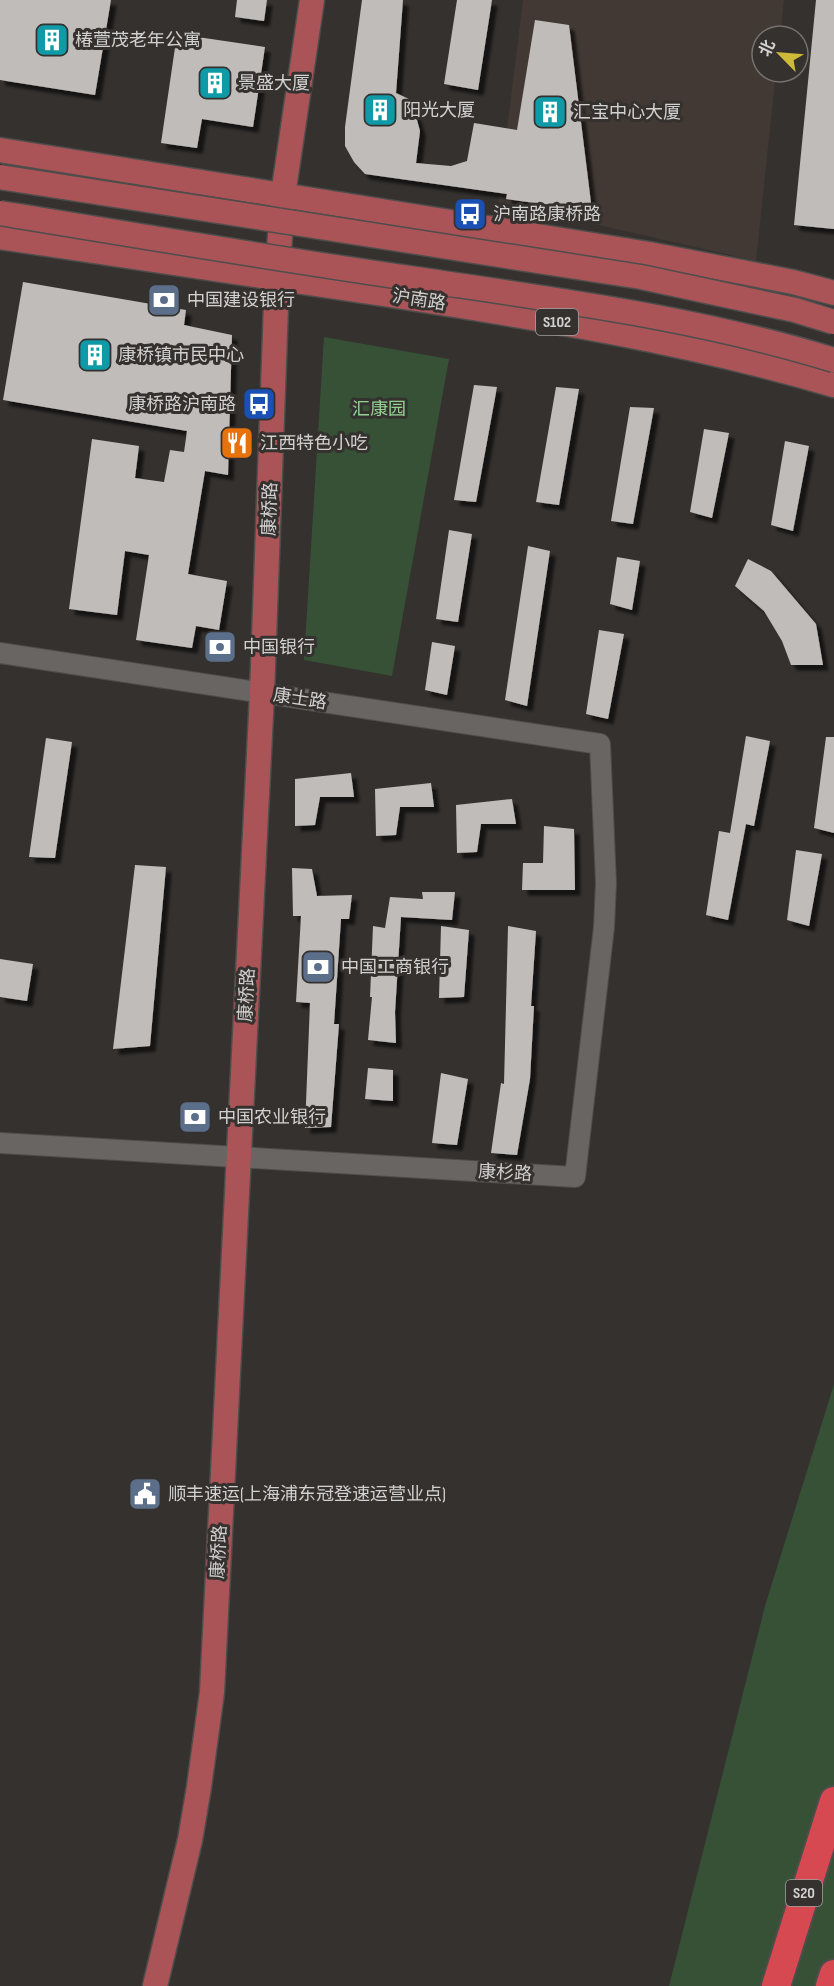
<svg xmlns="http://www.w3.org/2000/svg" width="834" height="1986" font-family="'Sofia Sans Condensed','Noto Sans SC',sans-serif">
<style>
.built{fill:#423934}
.green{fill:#365136}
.building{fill:#c0bcba;filter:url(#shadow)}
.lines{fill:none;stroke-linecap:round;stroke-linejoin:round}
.minor-casing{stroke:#4f4d4b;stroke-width:22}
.major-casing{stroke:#4f4d4b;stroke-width:27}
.highway-casing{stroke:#4f4d4b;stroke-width:32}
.minor{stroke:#696563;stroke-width:20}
.major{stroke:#ab5458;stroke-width:24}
.highway{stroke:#d74951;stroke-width:28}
.major-bridge-casing{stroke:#4f4d4b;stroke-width:27;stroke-linecap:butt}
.major-bridge{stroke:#ab5458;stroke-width:24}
.labels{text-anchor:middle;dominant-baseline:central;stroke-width:6;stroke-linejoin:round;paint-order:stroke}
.shield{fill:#34312f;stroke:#a3a1a0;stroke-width:1.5}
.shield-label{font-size:16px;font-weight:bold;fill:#d3d1d0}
.poi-label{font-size:18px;fill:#d3d1d0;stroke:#34312f;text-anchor:start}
.street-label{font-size:18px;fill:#d3d1d0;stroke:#34312f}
.park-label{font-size:18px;fill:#94d192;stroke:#34312f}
</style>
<defs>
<filter id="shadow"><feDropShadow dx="5.5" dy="5.5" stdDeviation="1.5" flood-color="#0009"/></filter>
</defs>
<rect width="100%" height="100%" fill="#34312f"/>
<path class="built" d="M523,0H784L780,36H762V72H776L756,261L498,202Z"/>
<path class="green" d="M324,337L449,359L392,676L304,660Z
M834,1384V1986H669L765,1606Z"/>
<path class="building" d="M0,0H111L95,95L0,80Z
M237,0H267L264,21L235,17Z
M362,0H403L396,93L409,99L417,120L420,131L416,163L451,166L467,161L474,123L517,130L535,20L569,25L592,211L506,199L507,194L365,174L354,162L345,146V127Z
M457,0H492L478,90L444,84Z
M816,0H834V229L794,225Z
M177,34L265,47L253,127L202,119L197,148L161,143Z
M23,282L186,310L184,325L232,335L228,475L205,471L188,574L227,581L219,630L196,626L192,648L136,640L149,555L125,551L117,615L69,609L92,439L139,446L135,478L164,482L170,450L184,452L187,431L3,400Z
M474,385L497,387L476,502L454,500Z
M556,387L579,389L559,505L536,502Z
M630,407L654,408L633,524L611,521Z
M704,429L729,433L712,518L690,512Z
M785,441L809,446L793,531L771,525Z
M449,530L472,534L458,622L436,619Z
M528,546L550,551L527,706L505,700Z
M617,557L640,561L632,610L610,604Z
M748,559L771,571L816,624L823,665H791L782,641L764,611L735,586Z
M599,630L624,634L608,719L586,714Z
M432,642L455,646L447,695L425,690Z
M746,736L770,741L754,826L746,824L728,920L706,915L719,831L730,833Z
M826,737H834V833L814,828Z
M46,738L72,742L55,858L29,857Z
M351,773L354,797H320L315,825L295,826V779Z
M431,783L434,807H400L396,835L376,836L375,789Z
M512,799L516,824H481L477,852L457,853L456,805Z
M544,826L574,829L575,890H522L523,863H543Z
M796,850L822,854L809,926L787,920Z
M135,865L166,867L150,1046L113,1049Z
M292,868L312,869L317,896L352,895L349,919H341L334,1024H339L331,1127L305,1128L310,1003L296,1002L301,916H293Z
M422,892H455L452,920L401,917L395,1012L396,1043L368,1040L372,997H370L373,926L385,928L390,897L423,899Z
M441,926L469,930L464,997L439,998Z
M508,926L536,931L531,1006H534L530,1079L517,1155L491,1153L501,1083L504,1084Z
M0,959L33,964L27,1001L0,997Z
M368,1068L393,1070V1101L365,1099Z
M441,1073L468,1079L457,1145L432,1143Z"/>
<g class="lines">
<g class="minor-casing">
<path id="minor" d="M0,653L600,744L606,883L604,927L575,1177L0,1143"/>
</g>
<g class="major-casing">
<path id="major" d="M0,150L649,254L793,282L834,293
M0,237C130,256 260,275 390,295C540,318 688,342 834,385
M155,1986L190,1840L199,1787L212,1692L262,694L277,278L283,195L312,0"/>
</g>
<g class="highway-casing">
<path id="highway" d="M776,1986L834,1801
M830,1986L834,1974"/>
</g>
<use href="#minor" class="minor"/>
<use href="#major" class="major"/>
<use href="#highway" class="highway"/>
<g class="major-bridge-casing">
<path id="major-bridge" d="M0,177L641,277L795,310L834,322
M0,213C139,236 277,259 416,279C557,300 698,318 834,360"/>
</g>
<use href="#major-bridge" class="major-bridge"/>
</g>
<defs>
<g id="building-square" transform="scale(1.725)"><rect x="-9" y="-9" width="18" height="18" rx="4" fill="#0f9aa8" stroke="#34312f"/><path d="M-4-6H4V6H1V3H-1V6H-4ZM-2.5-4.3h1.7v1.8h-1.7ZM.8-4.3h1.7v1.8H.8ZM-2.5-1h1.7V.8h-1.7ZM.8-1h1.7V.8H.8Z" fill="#fff"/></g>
<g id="bus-square" transform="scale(1.725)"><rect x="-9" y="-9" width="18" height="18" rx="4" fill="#1a4fb4" stroke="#34312f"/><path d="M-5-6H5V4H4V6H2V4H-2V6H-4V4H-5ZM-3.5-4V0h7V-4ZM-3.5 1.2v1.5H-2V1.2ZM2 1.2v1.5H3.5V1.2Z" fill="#fff"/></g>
<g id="bank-square" transform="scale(1.725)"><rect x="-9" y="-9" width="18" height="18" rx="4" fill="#5c6f8a" stroke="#34312f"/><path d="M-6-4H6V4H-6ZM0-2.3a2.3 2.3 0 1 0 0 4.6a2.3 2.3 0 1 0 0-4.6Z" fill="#fff"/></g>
<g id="restaurant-square" transform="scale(1.725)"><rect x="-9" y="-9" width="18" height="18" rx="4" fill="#e8710a" stroke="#34312f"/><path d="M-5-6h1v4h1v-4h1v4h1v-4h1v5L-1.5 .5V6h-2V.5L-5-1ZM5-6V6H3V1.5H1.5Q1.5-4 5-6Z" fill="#fff"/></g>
<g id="civic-square" transform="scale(1.725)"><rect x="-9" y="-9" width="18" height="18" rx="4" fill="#5c6f8a" stroke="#34312f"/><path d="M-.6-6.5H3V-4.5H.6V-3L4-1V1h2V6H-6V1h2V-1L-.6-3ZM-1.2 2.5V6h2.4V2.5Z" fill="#fff"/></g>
</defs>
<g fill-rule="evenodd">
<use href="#building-square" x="52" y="40"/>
<use href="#building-square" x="215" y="83"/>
<use href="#building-square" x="380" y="110"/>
<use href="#building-square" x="550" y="112"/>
<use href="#bus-square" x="470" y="214"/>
<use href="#bank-square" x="164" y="300"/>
<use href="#building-square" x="95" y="355"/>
<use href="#bus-square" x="259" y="404"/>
<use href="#restaurant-square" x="237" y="443"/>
<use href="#bank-square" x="220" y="647"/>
<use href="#bank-square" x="318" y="967"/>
<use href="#bank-square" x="195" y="1117"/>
<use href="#civic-square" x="145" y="1494"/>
</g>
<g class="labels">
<g class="shield">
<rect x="536" y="309" width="42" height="26" rx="4.5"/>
<rect x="786" y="1880" width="36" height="26" rx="4.5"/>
</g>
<g class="shield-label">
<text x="557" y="322">S102</text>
<text x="804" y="1893">S20</text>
</g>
<g class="poi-label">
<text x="75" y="40">椿萱茂老年公寓</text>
<text x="238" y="83">景盛大厦</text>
<text x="403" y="110">阳光大厦</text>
<text x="573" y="112">汇宝中心大厦</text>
<text x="493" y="214">沪南路康桥路</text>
<text x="187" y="300">中国建设银行</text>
<text x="118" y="355">康桥镇市民中心</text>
<text x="236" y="404" text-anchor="end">康桥路沪南路</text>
<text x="260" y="443">江西特色小吃</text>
<text x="243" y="647">中国银行</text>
<text x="341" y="967">中国工商银行</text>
<text x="218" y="1117">中国农业银行</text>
<text x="168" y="1494">顺丰速运(上海浦东冠登速运营业点)</text>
</g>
<g class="street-label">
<text transform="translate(419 300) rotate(9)">沪南路</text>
<text transform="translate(270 509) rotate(-88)">康桥路</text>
<text transform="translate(300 699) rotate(9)">康士路</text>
<text transform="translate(247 995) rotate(-87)">康桥路</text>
<text transform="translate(505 1173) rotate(3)">康杉路</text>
<text transform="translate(219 1552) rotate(-87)">康桥路</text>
</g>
<g class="park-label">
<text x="379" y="409">汇康园</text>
</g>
</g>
<g transform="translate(780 54) rotate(295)"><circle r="28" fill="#34312f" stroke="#74716f" stroke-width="1.5"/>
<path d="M0-4.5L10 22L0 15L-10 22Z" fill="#ceb938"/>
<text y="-9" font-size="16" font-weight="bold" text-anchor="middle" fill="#d3d1d0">北</text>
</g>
</svg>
